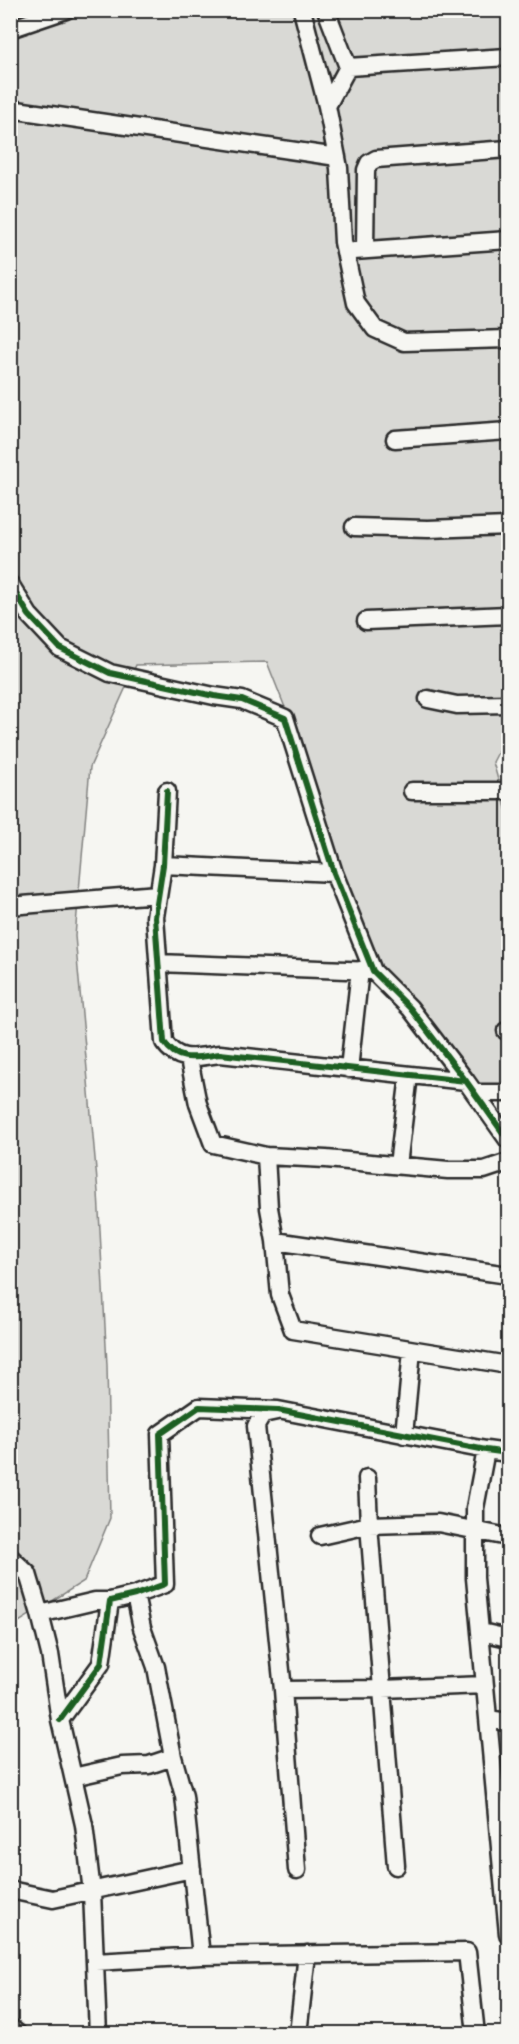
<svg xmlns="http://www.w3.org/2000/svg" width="519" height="2044" font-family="'Gochi Hand',sans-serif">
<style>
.green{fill:#d9d9d5;stroke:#828280;stroke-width:1.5}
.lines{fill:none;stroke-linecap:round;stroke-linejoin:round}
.street-casing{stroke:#2b2b2b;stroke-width:21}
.street{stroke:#f6f6f2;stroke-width:16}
.cycleway-casing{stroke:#f6f6f2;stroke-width:10}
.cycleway{stroke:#1b5e20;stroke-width:6}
</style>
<rect width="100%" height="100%" fill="#f6f6f2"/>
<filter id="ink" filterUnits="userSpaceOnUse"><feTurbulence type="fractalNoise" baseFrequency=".0167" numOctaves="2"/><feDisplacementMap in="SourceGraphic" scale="12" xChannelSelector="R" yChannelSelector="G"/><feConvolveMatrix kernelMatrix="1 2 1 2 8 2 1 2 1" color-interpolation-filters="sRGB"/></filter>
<g filter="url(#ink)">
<path class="green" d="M11,11H508V733L493,762L508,815V1087L461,1088L371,966L342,877L318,791L267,662L136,665L90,767L75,936L98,1192L107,1365L110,1518L84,1581L11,1627Z"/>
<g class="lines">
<g class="street-casing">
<path id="street" d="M302,10L327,106L339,168L343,242L356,303L375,329L404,342L508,339
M326,10L348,67L327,106
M10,29L66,10
M348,67L508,57
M10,109L337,157
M365,250L366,170L369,163L376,159L508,149
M354,251L508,240
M395,439L508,431
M354,527L428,529L508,526
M10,584L29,615L60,648L110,673L214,696L242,700L285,718L334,873L373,971L410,1008L466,1081L508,1140
M366,621L508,615
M428,699L457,705L508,704
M167,791L163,865L155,917L164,1042C179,1064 197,1057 220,1054L466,1081
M412,791H508
M163,865L334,873
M10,906L158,894
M158,963L373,971
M506,1031H508
M189,1059L198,1104L213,1144L266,1156L326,1159L448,1170H484L508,1162
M349,1069L360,970
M475,1093H508
M266,1156L269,1208L275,1241L280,1295L293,1330L508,1365
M398,1165L409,1075
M275,1241L508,1275
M277,1411L263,1414L256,1426L283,1690L297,1870
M404,1435L412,1350
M486,1450L475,1508V1578L508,1934
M367,1478L369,1525L396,1866
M320,1536L369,1525L438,1523L508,1537
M10,1557L28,1574L40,1614L50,1654L60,1720L84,1825L92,1892L98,2034
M135,1595L142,1628L156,1667L173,1757L184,1796L201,1956
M40,1614L95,1601H110
M481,1632L508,1638
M283,1690L382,1689L485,1685
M488,1719L508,1722
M60,1720L101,1664L110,1601L135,1595L165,1584L160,1434L199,1407L278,1410L486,1450L508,1453
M73,1777L122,1766L149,1765L173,1757
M10,1890L53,1899L192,1869
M95,1962L201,1956L467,1952L476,2034
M10,2027L18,2034
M298,2034L307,1954"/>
</g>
<use href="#street" class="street"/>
<g class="cycleway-casing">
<path id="cycleway" d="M10,584L29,615L60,648L110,673L214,696L242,700L285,718L334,873L373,971L410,1008L466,1081L508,1140
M167,791L163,865L155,917L164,1042C179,1064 197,1057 220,1054L466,1081
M60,1720L101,1664L110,1601L135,1595L165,1584L160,1434L199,1407L278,1410L486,1450L508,1453"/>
</g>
<use href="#cycleway" class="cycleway"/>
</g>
</g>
<rect width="519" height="2044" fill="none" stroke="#f6f6f2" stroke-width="36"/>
<rect x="18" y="18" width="483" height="2008" fill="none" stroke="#2b2b2b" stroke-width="2" filter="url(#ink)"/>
</svg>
